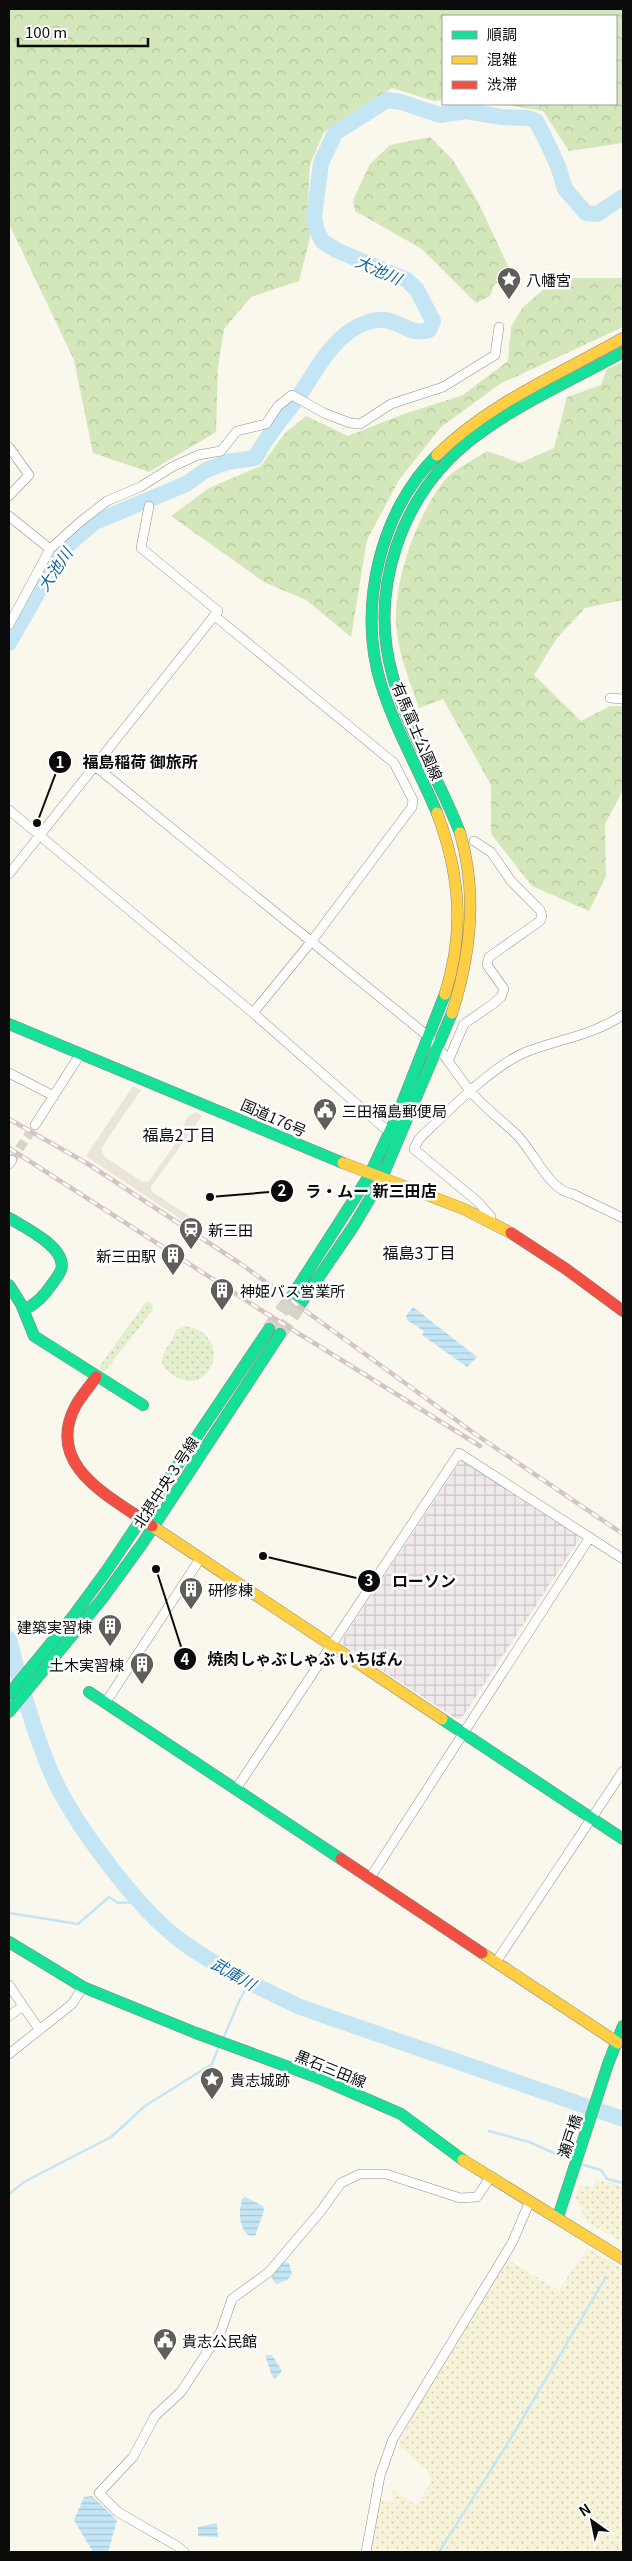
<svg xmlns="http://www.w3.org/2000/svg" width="632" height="2561" font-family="Georgia,'Noto Sans JP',serif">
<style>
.industrial{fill:url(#industrial-grid)}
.farmland{fill:url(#farmland-dots)}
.grass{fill:url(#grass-dots)}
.forest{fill:url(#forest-crowns)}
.plaza{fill:#eae5d9}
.water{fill:url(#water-rules)}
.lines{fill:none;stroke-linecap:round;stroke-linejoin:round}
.stream{stroke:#c4e6f4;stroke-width:2.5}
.river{stroke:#c4e6f4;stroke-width:16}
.street-tunnel{stroke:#d6d4cb;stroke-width:9;stroke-dasharray:9 4.5;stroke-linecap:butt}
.secondary-tunnel{stroke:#d6d4cb;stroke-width:14;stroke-dasharray:14 7;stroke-linecap:butt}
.street-casing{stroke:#93918d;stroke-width:10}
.fast-casing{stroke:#898883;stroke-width:12}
.slow-casing{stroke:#898883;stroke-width:12}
.jam-casing{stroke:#898883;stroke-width:12}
.street{stroke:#fefefc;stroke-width:9}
.fast{stroke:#16e098;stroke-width:11}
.slow{stroke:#ffcf43;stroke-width:11}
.jam{stroke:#f24e42;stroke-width:11}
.rail-casing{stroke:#d6c4c4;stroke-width:4.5}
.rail{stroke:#fff;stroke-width:2.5;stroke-dasharray:8;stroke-linecap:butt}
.labels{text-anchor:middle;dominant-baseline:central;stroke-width:5;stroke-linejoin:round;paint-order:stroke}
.poi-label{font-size:15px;fill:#0b0b0b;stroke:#fff;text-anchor:start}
.street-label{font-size:15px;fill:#0b0b0b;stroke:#fff}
.water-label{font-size:16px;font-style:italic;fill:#13679d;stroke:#fff}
.neighbourhood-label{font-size:16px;fill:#0b0b0b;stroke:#fff}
.leader{fill:none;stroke:#0b0b0b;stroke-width:2}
.callout-dot{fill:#0b0b0b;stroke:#fff;stroke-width:2}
.mark-label{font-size:15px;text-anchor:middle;font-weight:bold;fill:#fff}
.callout-label{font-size:16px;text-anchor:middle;font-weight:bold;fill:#0b0b0b;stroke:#fff;stroke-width:5;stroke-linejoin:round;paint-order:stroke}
</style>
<defs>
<pattern id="industrial-grid" width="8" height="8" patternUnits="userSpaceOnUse" patternTransform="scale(1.25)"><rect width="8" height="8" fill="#f0e9eb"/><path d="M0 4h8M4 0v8" fill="none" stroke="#ccc6c8"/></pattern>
<pattern id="farmland-dots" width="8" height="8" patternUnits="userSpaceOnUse" patternTransform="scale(1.25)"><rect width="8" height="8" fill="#f7f3d9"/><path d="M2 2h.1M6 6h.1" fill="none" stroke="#d2cfb9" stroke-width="1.8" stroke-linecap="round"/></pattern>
<pattern id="grass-dots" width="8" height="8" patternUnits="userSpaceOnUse" patternTransform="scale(1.25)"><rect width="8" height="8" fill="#e3efcd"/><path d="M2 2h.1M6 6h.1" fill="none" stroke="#c1ccaf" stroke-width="1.8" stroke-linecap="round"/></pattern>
<pattern id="forest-crowns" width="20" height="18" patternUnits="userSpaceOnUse" patternTransform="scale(1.25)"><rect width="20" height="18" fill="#d4e7bb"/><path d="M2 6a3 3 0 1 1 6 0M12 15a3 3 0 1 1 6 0" fill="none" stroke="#b5c59f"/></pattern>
<pattern id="water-rules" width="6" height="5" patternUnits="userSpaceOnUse" patternTransform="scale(1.25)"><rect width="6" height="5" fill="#c4e6f4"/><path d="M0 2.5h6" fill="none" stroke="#a7c4d0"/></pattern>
</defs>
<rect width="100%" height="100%" fill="#faf7ed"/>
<path class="industrial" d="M464,1461L578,1536L579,1540L461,1719H457L343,1645L342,1640L460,1462Z"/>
<path class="farmland" d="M595,2179L623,2186V2243L587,2222L575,2197L580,2184L593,2188Z
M587,2248L623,2269V2552H369L380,2500L394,2503L392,2488L416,2505L431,2483L427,2470L398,2445L417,2408L507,2260L559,2290Z"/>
<path class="grass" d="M150,1302L153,1305L152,1311L105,1371L101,1370L100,1366L145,1303Z
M185,1326C236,1334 211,1401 173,1375C168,1371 162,1368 162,1361C162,1350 174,1341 176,1330Z"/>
<path class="forest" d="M9,9H623V143L569,151L543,111L501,104H616V16H443V100L434,101L392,88L324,132L310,164L308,200L310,238L299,281L251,297L224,329L218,367L216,432L149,472L93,453L74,360L9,224Z
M430,137L453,160L478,202L509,268V276L494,285L490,296L476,303L422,249L355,211L353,200L370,164L390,145Z
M557,278H623V327L500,384L441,427L399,480L367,540L351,637L306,600L264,582L171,516L209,488L261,466L285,433L306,416L348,436L401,415L463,395L508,361L511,327L523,307Z
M623,362V600L585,608L557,638L534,675L581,721L610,706H623V790L605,824L606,876L589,911L532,886L491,834V785L443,699L419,708C410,681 397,652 396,623C395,577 416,518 443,482C452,470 474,460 487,451L520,463L554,448L567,397L601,385L607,369Z"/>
<path class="plaza" d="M133,1086L141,1090L102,1147V1152L105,1157L141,1181L148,1182L177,1142L187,1118L196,1112L202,1116L151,1187V1191L192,1218L188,1224L86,1156Z"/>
<path class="water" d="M413,1307L477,1357L467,1367L422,1335L424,1331L407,1320L406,1316Z
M245,2197L263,2206L264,2211L255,2236L248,2235C238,2226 239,2211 242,2199Z
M281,2261L289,2263L292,2274L287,2280L276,2284L270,2275Z
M265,2355H272L282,2371L275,2379L272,2376Z
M92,2496L117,2520L108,2552H93L74,2520L84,2497Z
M217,2523L218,2537L198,2536V2527Z"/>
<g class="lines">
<path class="stream" d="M9,1913L78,1924L109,1897L118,1903L140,1902
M223,2039L240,1999L249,1983
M489,2131L529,2142L572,2161
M580,2164L601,2170L607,2179L623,2183
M9,2194L24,2182L111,2137L145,2106L212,2064L219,2046
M439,2552L511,2438L606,2277"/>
<path class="river" d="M9,643L62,550L95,522L186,484L206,470L227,462L255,458C268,433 283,418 299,396C317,369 334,333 368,322C397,312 406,338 429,330L433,321L417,290L407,280L336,250L322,241L316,228L314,217L321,163L335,133L387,100L401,102L440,115L466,111L501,117L528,118L536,121L545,138L558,166L565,189L586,213L597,214L623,197
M9,1639C20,1683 33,1729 50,1770C72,1822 136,1907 181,1941C218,1968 260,1988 300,2007L623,2119"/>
<path class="street-tunnel" d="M12,1160L35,1125"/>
<path class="secondary-tunnel" d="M269,1329L292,1296
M280,1334L301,1303"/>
<g class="street-casing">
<path id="street" d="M9,447L29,475L9,496
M9,516L50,549
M216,617L394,763L413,800L412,807L311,942L253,1013
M9,625L50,549L80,522L107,501L140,487L172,467L198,455L221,451L237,431L266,424L278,406L292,395L324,413L350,423L360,424L391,404L443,387L495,355L499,327
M610,698L623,699
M95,766L429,1037C445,1054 456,1074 471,1092C485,1108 501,1120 516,1134C533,1150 549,1191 573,1194L623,1218
M9,810L253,1013L383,1127L390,1130
M9,874L218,611L141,548L149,506
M449,1059L464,1024L493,1004L501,997L504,989L487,965L489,957L540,921L542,916L540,910L511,881L491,852L474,841
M9,1073L54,1096
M35,1125L81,1053
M9,1164L12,1160
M491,1217L478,1202L414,1149L419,1139C445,1114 493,1065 526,1052C562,1038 589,1037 623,1015
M106,1702L200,1559
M236,1789L459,1453L623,1559
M370,1878L590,1537
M496,1962L623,1771
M9,1985L23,2006L9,2016
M23,2006L39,2029
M9,2054L72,2004L83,1987
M184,2552L177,2546L118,2512L99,2493L133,2457L155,2416L181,2392L221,2331L232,2299L269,2272L320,2212L341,2183L360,2174H386L460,2198L477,2197L491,2176
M366,2552L380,2476L393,2439L512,2243L530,2201"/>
</g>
<g class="fast-casing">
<path id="fast" d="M437,813C419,770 395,729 381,684C357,608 380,511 437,455
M460,833C440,780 408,732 393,677C368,590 401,494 472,439C517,404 573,380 623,352
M9,1024L343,1163
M9,1218C24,1227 68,1248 61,1270C59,1275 55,1280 52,1284C45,1295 36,1304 24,1310
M9,1285L21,1304L34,1336L143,1405
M292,1296L369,1176L397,1116L445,994
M301,1303L353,1227L381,1180L452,1013
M89,1692L341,1859
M9,1694L74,1615L107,1570L269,1329
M9,1712L102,1599L142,1544L280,1334
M442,1719L623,1839
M9,1942L83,1987L196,2033L316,2077L401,2114L463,2160
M558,2217L608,2064L623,2026"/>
</g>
<g class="slow-casing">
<path id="slow" d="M437,455C489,403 560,374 623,338
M437,813C460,874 465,931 445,994
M452,1013C471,954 478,894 460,833
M343,1163L464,1209L511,1233
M152,1526L442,1719
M482,1953L618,2043
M463,2160L623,2259"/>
</g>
<g class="jam-casing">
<path id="jam" d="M511,1233L566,1269L623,1311
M96,1377C90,1386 82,1395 76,1405C43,1466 111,1497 152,1526
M341,1859L482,1953"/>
</g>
<use href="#street" class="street"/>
<use href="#fast" class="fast"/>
<use href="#slow" class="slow"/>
<use href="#jam" class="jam"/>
<g class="rail-casing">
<path id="rail" d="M9,1119L88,1164L241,1264L478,1436L623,1534
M9,1148L264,1312L480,1446"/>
</g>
<use href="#rail" class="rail"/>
</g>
<defs>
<g id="sight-pin" transform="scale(1.25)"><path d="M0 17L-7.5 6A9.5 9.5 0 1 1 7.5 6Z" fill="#5f5e5a" stroke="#fff"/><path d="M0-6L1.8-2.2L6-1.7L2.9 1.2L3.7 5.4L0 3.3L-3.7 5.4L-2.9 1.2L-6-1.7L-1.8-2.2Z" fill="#fff"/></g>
<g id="civic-pin" transform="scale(1.25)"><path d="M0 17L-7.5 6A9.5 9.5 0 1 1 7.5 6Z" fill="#5f5e5a" stroke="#fff"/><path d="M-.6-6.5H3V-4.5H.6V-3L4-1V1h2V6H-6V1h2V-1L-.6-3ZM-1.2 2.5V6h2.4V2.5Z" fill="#fff"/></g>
<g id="station-pin" transform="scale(1.25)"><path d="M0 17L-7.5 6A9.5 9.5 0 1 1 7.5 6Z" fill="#5f5e5a" stroke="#fff"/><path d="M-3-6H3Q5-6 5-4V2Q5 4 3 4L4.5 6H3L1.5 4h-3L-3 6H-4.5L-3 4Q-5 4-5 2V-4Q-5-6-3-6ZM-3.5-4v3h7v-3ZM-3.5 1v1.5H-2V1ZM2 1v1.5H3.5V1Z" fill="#fff"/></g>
<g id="building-pin" transform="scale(1.25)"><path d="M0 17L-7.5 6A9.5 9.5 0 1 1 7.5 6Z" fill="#5f5e5a" stroke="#fff"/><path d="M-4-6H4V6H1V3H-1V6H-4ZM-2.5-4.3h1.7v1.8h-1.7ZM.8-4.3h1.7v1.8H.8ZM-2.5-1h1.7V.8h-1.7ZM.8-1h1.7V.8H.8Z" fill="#fff"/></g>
</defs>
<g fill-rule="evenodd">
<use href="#sight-pin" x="509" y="279"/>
<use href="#civic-pin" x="325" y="1110"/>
<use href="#station-pin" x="191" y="1229"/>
<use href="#building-pin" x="173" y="1255"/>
<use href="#building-pin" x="222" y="1290"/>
<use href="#building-pin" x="191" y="1589"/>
<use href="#building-pin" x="110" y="1626"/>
<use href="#building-pin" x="142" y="1664"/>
<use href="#sight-pin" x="212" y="2079"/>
<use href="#civic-pin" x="165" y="2340"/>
</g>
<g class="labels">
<g class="poi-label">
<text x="526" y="279">八幡宮</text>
<text x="342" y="1110">三田福島郵便局</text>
<text x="208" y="1229">新三田</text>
<text x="156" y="1255" text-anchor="end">新三田駅</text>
<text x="240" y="1290">神姫バス営業所</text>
<text x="208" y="1589">研修棟</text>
<text x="92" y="1626" text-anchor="end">建築実習棟</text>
<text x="124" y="1664" text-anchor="end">土木実習棟</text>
<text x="230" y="2079">貴志城跡</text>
<text x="182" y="2340">貴志公民館</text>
</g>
<g class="street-label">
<text transform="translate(418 731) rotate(67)">有馬富士公園線</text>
<text transform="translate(274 1117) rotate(24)">国道176号</text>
<text transform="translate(165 1482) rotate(-57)">北摂中央３号線</text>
<text transform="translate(331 2068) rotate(22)">黒石三田線</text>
<text transform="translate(569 2136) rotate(-72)">瀬戸橋</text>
</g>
<g class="water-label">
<text transform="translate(379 269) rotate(24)">大池川</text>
<text transform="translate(54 569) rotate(-56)">大池川</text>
<text transform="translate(234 1973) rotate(30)">武庫川</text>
</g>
<g class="neighbourhood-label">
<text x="179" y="1134">福島2丁目</text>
<text x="419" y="1252">福島3丁目</text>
</g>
</g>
<path class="leader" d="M37 823L60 762M210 1197L282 1191M263 1556L369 1581M156 1569L185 1659"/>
<g class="callout-dot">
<circle cx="37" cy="823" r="5"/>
<circle cx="210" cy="1197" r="5"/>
<circle cx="263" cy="1556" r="5"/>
<circle cx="156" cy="1569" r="5"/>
<circle cx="60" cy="762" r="12"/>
<circle cx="282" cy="1191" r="12"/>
<circle cx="369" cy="1581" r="12"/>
<circle cx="185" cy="1659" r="12"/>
</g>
<g class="mark-label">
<text x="60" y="768">1</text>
<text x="282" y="1196">2</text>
<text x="369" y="1586">3</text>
<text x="185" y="1665">4</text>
</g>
<g class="callout-label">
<text x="140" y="768">福島稲荷 御旅所</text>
<text x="371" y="1197">ラ・ムー 新三田店</text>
<text x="424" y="1587">ローソン</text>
<text x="305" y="1665">焼肉しゃぶしゃぶ いちばん</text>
</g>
<rect width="632" height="2561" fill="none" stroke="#0b0b0b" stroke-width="20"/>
<rect x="442" y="15" width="175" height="90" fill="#ffffff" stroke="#9d9d9d"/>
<rect x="452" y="31" width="25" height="8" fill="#16e098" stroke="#9d9d9d"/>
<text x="487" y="40" font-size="15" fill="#0b0b0b">順調</text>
<rect x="452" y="56" width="25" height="8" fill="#ffcf43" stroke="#9d9d9d"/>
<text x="487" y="65" font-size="15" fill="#0b0b0b">混雑</text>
<rect x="452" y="81" width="25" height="8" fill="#f24e42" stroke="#9d9d9d"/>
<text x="487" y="90" font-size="15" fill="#0b0b0b">渋滞</text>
<g transform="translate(592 2521) rotate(327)" stroke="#ffffff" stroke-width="4" paint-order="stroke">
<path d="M0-4L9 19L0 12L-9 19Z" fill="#0b0b0b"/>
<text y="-8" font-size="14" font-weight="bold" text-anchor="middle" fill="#0b0b0b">N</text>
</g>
<path d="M18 38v8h130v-8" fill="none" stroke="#0b0b0b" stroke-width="2.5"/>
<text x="25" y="38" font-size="15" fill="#0b0b0b" stroke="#ffffff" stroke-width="4" paint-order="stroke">100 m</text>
</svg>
